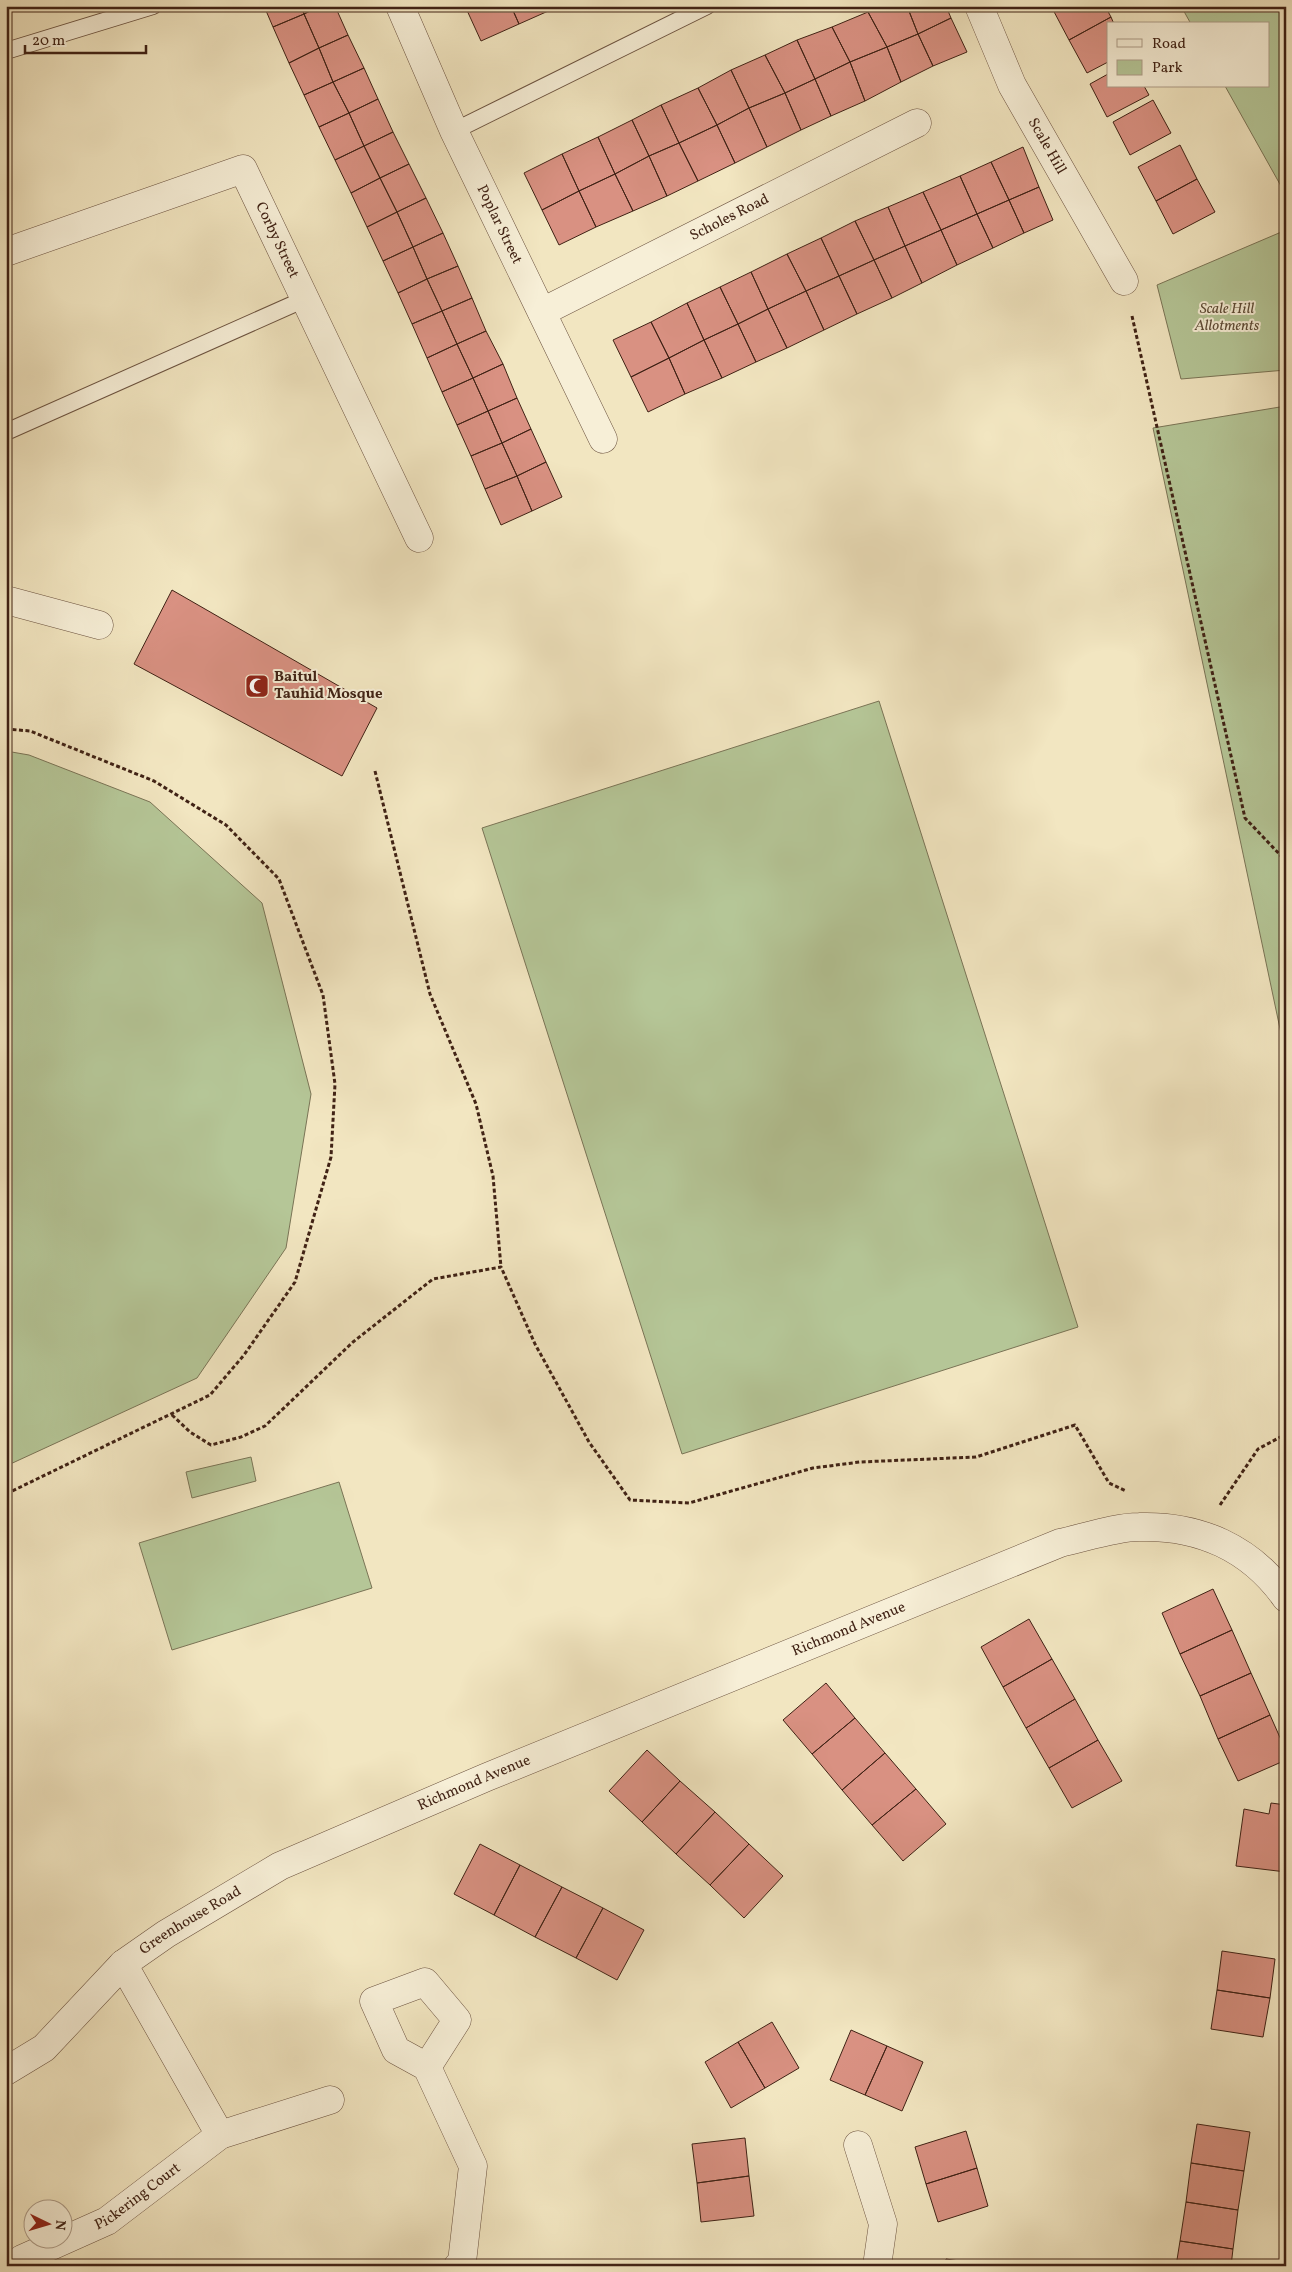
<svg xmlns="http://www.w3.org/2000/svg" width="1292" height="2272" font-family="Vollkorn,serif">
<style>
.green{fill:#b5c697;stroke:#7a7456}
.building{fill:#d99182;stroke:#402215}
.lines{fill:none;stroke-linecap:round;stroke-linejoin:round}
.service-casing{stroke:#6c5340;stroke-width:18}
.minor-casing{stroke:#6c5340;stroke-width:29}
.path{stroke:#402215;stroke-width:3;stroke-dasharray:4 2.5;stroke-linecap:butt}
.service{stroke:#f7efd7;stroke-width:16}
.minor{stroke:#f7efd7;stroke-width:28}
.labels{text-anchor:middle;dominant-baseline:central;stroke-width:4;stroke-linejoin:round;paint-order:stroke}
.street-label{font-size:15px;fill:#402215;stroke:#f7efd7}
.park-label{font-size:15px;font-style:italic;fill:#5d4b36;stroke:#f7efd7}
.poi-label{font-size:15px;font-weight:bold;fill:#402215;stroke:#f7efd7;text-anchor:start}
</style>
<rect width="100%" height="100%" fill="#f2e6c1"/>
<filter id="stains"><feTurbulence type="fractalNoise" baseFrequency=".004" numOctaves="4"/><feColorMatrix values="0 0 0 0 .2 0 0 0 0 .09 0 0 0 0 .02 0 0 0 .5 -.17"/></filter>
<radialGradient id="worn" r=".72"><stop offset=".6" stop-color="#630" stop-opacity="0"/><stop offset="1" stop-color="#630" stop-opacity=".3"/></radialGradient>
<path class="green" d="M1181,6H1286V195L1225,86H1268V24H1191Z
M1286,230V370L1181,379L1157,285Z
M1286,406V1057L1153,428Z
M879,701L1078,1327L682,1454L482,828Z
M6,751L29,755L150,802L262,903L311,1094L286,1248L197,1378L6,1466Z
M251,1457L256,1481L192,1498L186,1472Z
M339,1482L372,1588L172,1650L139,1543Z"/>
<path class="building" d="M264,6H301L304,14L273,27Z
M301,6H320L304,14Z
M320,6H335L348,35L319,48L304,14Z
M465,6H511L519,24L481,41Z
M511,6H555V8L519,24Z
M880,6H907L918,34L887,47L868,12Z
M907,6H946L951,18L918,34Z
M1051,6H1105L1111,17L1069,40Z
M868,12L887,47L850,62L832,27Z
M304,14L319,48L289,63L273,27Z
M1111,17L1114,24H1108V62L1087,73L1069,40Z
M951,18L967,52L933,66L918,34Z
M832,27L850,62L815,79L797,40Z
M918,34L933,66L901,82L887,47Z
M348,35L364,68L333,82L319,48Z
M797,40L815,79L785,93L765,55Z
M887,47L901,82L865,101L850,62Z
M319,48L333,82L304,95L289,63Z
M765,55L785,93L749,108L731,70Z
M850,62L865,101L831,116L815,79Z
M364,68L378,99L349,113L333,82Z
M731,70L749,108L717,125L698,88Z
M1108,74V86H1144L1149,95L1107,117L1090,84Z
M815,79L831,116L801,130L785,93Z
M333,82L349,113L319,127L304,95Z
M698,88L717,125L679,143L661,105Z
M785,93L801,130L767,147L749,108Z
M378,99L393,132L364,146L349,113Z
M1153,100L1171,133L1130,155L1113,122Z
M661,105L679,143L649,156L632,120Z
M749,108L767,147L735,163L717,125Z
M349,113L364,146L335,160L319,127Z
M632,120L649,156L615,174L598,137Z
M717,125L735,163L698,181L679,143Z
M393,132L409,164L380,178L364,146Z
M598,137L615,174L579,191L562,154Z
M679,143L698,181L667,196L649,156Z
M1180,145L1197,179L1156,201L1138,167Z
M364,146L380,178L351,193L335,160Z
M1023,147L1039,187L1009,200L991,162Z
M562,154L579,191L542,210L524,173Z
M649,156L667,196L633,211L615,174Z
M991,162L1009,200L977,214L960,176Z
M409,164L426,198L397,212L380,178Z
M615,174L633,211L596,227L579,191Z
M960,176L977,214L941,230L923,192Z
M380,178L397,212L367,227L351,193Z
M1197,179L1215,212L1173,234L1156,201Z
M1039,187L1053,220L1024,233L1009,200Z
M579,191L596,227L559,245L542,210Z
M923,192L941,230L905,246L888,207Z
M426,198L443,233L413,247L397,212Z
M1009,200L1024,233L993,248L977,214Z
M888,207L905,246L874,260L855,221Z
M397,212L413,247L383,261L367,227Z
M977,214L993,248L957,265L941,230Z
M855,221L874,260L839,276L821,238Z
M941,230L957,265L922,283L905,246Z
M443,233L458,266L427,279L413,247Z
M821,238L839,276L806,291L787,254Z
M905,246L922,283L892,298L874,260Z
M413,247L427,279L398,293L383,261Z
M787,254L806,291L768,309L751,272Z
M874,260L892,298L857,314L839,276Z
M458,266L472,298L442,311L427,279Z
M751,272L768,309L738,324L720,287Z
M839,276L857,314L824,330L806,291Z
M427,279L442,311L412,324L398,293Z
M720,287L738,324L704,340L687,303Z
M806,291L824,330L787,348L768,309Z
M472,298L486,331L457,344L442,311Z
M687,303L704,340L669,358L651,322Z
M768,309L787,348L756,362L738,324Z
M442,311L457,344L427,358L412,324Z
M651,322L669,358L631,377L613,340Z
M738,324L756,362L722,378L704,340Z
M486,331L503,364L473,378L457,344Z
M704,340L722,378L685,394L669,358Z
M457,344L473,378L442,392L427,358Z
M669,358L685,394L648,412L631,377Z
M503,364L517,398L488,411L473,378Z
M473,378L488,411L457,425L442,392Z
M517,398L531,429L502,443L488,411Z
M488,411L502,443L471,456L457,425Z
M531,429L546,462L517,476L502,443Z
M502,443L517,476L485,489L471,456Z
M546,462L562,497L532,511L517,476Z
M517,476L532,511L501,525L485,489Z
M172,590L377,708L342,776L134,664Z
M1213,1589L1232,1630L1180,1654L1162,1613Z
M1029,1619L1052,1659L1003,1687L981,1647Z
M1232,1630L1251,1673L1200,1696L1180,1654Z
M1052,1659L1075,1699L1026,1728L1003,1687Z
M1251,1673L1270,1715L1218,1739L1200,1696Z
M826,1683L855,1718L812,1754L783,1720Z
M1075,1699L1098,1740L1049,1768L1026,1728Z
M1270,1715L1286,1751V1760L1238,1781L1218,1739Z
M855,1718L885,1753L842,1790L812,1754Z
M1098,1740L1122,1781L1072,1808L1049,1768Z
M647,1750L680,1781L642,1822L609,1791Z
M885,1753L916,1789L872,1825L842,1790Z
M680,1781L715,1812L676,1854L642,1822Z
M916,1789L946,1824L903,1861L872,1825Z
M1271,1803L1286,1805V1872L1236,1866L1244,1809L1269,1814Z
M715,1812L749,1844L710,1885L676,1854Z
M480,1844L520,1865L494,1915L454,1894Z
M749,1844L783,1876L744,1918L710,1885Z
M520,1865L562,1887L535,1937L494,1915Z
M562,1887L603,1908L576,1958L535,1937Z
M603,1908L644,1930L617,1980L576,1958Z
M1222,1951L1275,1959L1270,1998L1217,1990Z
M1217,1990L1270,1998L1263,2037L1211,2029Z
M772,2022L799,2068L765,2088L738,2042Z
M851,2030L887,2046L865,2095L830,2080Z
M738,2042L765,2088L731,2108L705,2062Z
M887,2046L923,2062L902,2111L865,2095Z
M1197,2124L1250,2132L1244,2171L1191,2163Z
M966,2131L977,2168L926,2184L915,2147Z
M745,2138L749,2176L697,2183L692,2144Z
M1191,2163L1244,2171L1238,2210L1186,2202Z
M977,2168L988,2206L938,2222L926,2184Z
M749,2176L754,2216L701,2222L697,2183Z
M1186,2202L1238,2210L1233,2249L1180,2241Z
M1180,2241L1233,2249L1231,2266H1176Z
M946,2259L992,2266H945Z"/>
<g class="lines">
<g class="service-casing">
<path id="service" d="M6,51L153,6
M454,131L707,6
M6,432L305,299"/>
</g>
<g class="minor-casing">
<g id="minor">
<path id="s1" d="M400,6L454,131L603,439"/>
<path id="s2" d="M979,6L1012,85L1124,281"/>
<path id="s3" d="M6,252L243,169L419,538"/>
<path id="s4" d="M542,312L917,123"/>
<path d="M6,600L99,625"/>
<path d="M123,1964L220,2135"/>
<path d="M427,2067L457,2020L425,1982L374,2001L396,2050L427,2067L473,2166L462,2262L458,2266"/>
<path id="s5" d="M6,2071L44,2048L123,1964L166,1934L280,1866L487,1777L1060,1543C1084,1538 1115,1527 1139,1527C1199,1525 1251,1548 1286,1598"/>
<path d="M858,2145L883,2224L877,2266"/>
<path id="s6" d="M22,2259L107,2221L220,2135L330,2100"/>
</g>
</g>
<path class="path" d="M1132,316L1245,818L1286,861
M6,729L30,731L154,781L226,825L279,879L323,995L335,1084L331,1157L295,1282L244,1355L210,1395L6,1494
M375,771L430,994L476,1104L493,1176L501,1267
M172,1415L190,1432L211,1445L241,1437L265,1426L353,1342L433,1279L501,1267L535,1344L589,1442L630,1500L689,1503L813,1468L860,1462L976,1457L1075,1425L1109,1483L1126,1491
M1220,1505L1258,1449L1286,1434"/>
<use href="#service" class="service"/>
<use href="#minor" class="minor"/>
</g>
<defs>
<g id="mosque-square" transform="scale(1.25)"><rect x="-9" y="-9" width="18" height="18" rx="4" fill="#8f2418" stroke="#f7efd7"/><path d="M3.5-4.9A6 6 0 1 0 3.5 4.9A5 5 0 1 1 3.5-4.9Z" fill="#fff"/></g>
</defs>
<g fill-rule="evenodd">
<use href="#mosque-square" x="257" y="686"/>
</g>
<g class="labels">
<g class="street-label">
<text stroke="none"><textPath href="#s2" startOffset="156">Scale Hill</textPath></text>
<text stroke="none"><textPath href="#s4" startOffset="210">Scholes Road</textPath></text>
<text stroke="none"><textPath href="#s1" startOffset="240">Poplar Street</textPath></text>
<text stroke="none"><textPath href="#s3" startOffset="330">Corby Street</textPath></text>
<text stroke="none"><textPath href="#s5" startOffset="961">Richmond Avenue</textPath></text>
<text stroke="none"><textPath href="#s5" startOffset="556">Richmond Avenue</textPath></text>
<text stroke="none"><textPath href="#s5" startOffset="240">Greenhouse Road</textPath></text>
<text stroke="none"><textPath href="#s6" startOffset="132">Pickering Court</textPath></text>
</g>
<g class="park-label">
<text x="1227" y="309">Scale Hill<tspan x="1227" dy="17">Allotments</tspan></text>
</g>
<g class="poi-label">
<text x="274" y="677">Baitul<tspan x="274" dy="17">Tauhid Mosque</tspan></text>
</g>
</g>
<rect width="1292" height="2272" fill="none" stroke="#f2e6c1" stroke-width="25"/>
<rect x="8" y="8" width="1277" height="2257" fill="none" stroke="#402215" stroke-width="2.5"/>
<rect x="12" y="12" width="1267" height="2247" fill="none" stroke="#402215"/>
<rect x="1107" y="22" width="162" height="65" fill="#f7efd7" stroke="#ae9d89"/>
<rect x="1117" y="39" width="25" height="8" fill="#f7efd7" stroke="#ae9d89"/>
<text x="1152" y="48" font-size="15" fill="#402215">Road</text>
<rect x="1117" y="60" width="25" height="15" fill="#b5c697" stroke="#ae9d89"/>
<text x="1152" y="72" font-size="15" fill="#402215">Park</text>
<g transform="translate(48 2224) rotate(95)"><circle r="24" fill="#f7efd7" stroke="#ae9d89"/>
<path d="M0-4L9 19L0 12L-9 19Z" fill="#8f2418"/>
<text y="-8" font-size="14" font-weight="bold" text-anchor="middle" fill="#402215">N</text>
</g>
<path d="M25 45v8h121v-8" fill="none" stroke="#402215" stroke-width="2.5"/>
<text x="32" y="45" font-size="15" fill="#402215" stroke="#f7efd7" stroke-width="4" paint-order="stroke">20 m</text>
<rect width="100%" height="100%" filter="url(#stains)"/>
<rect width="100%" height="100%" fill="url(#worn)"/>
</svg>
